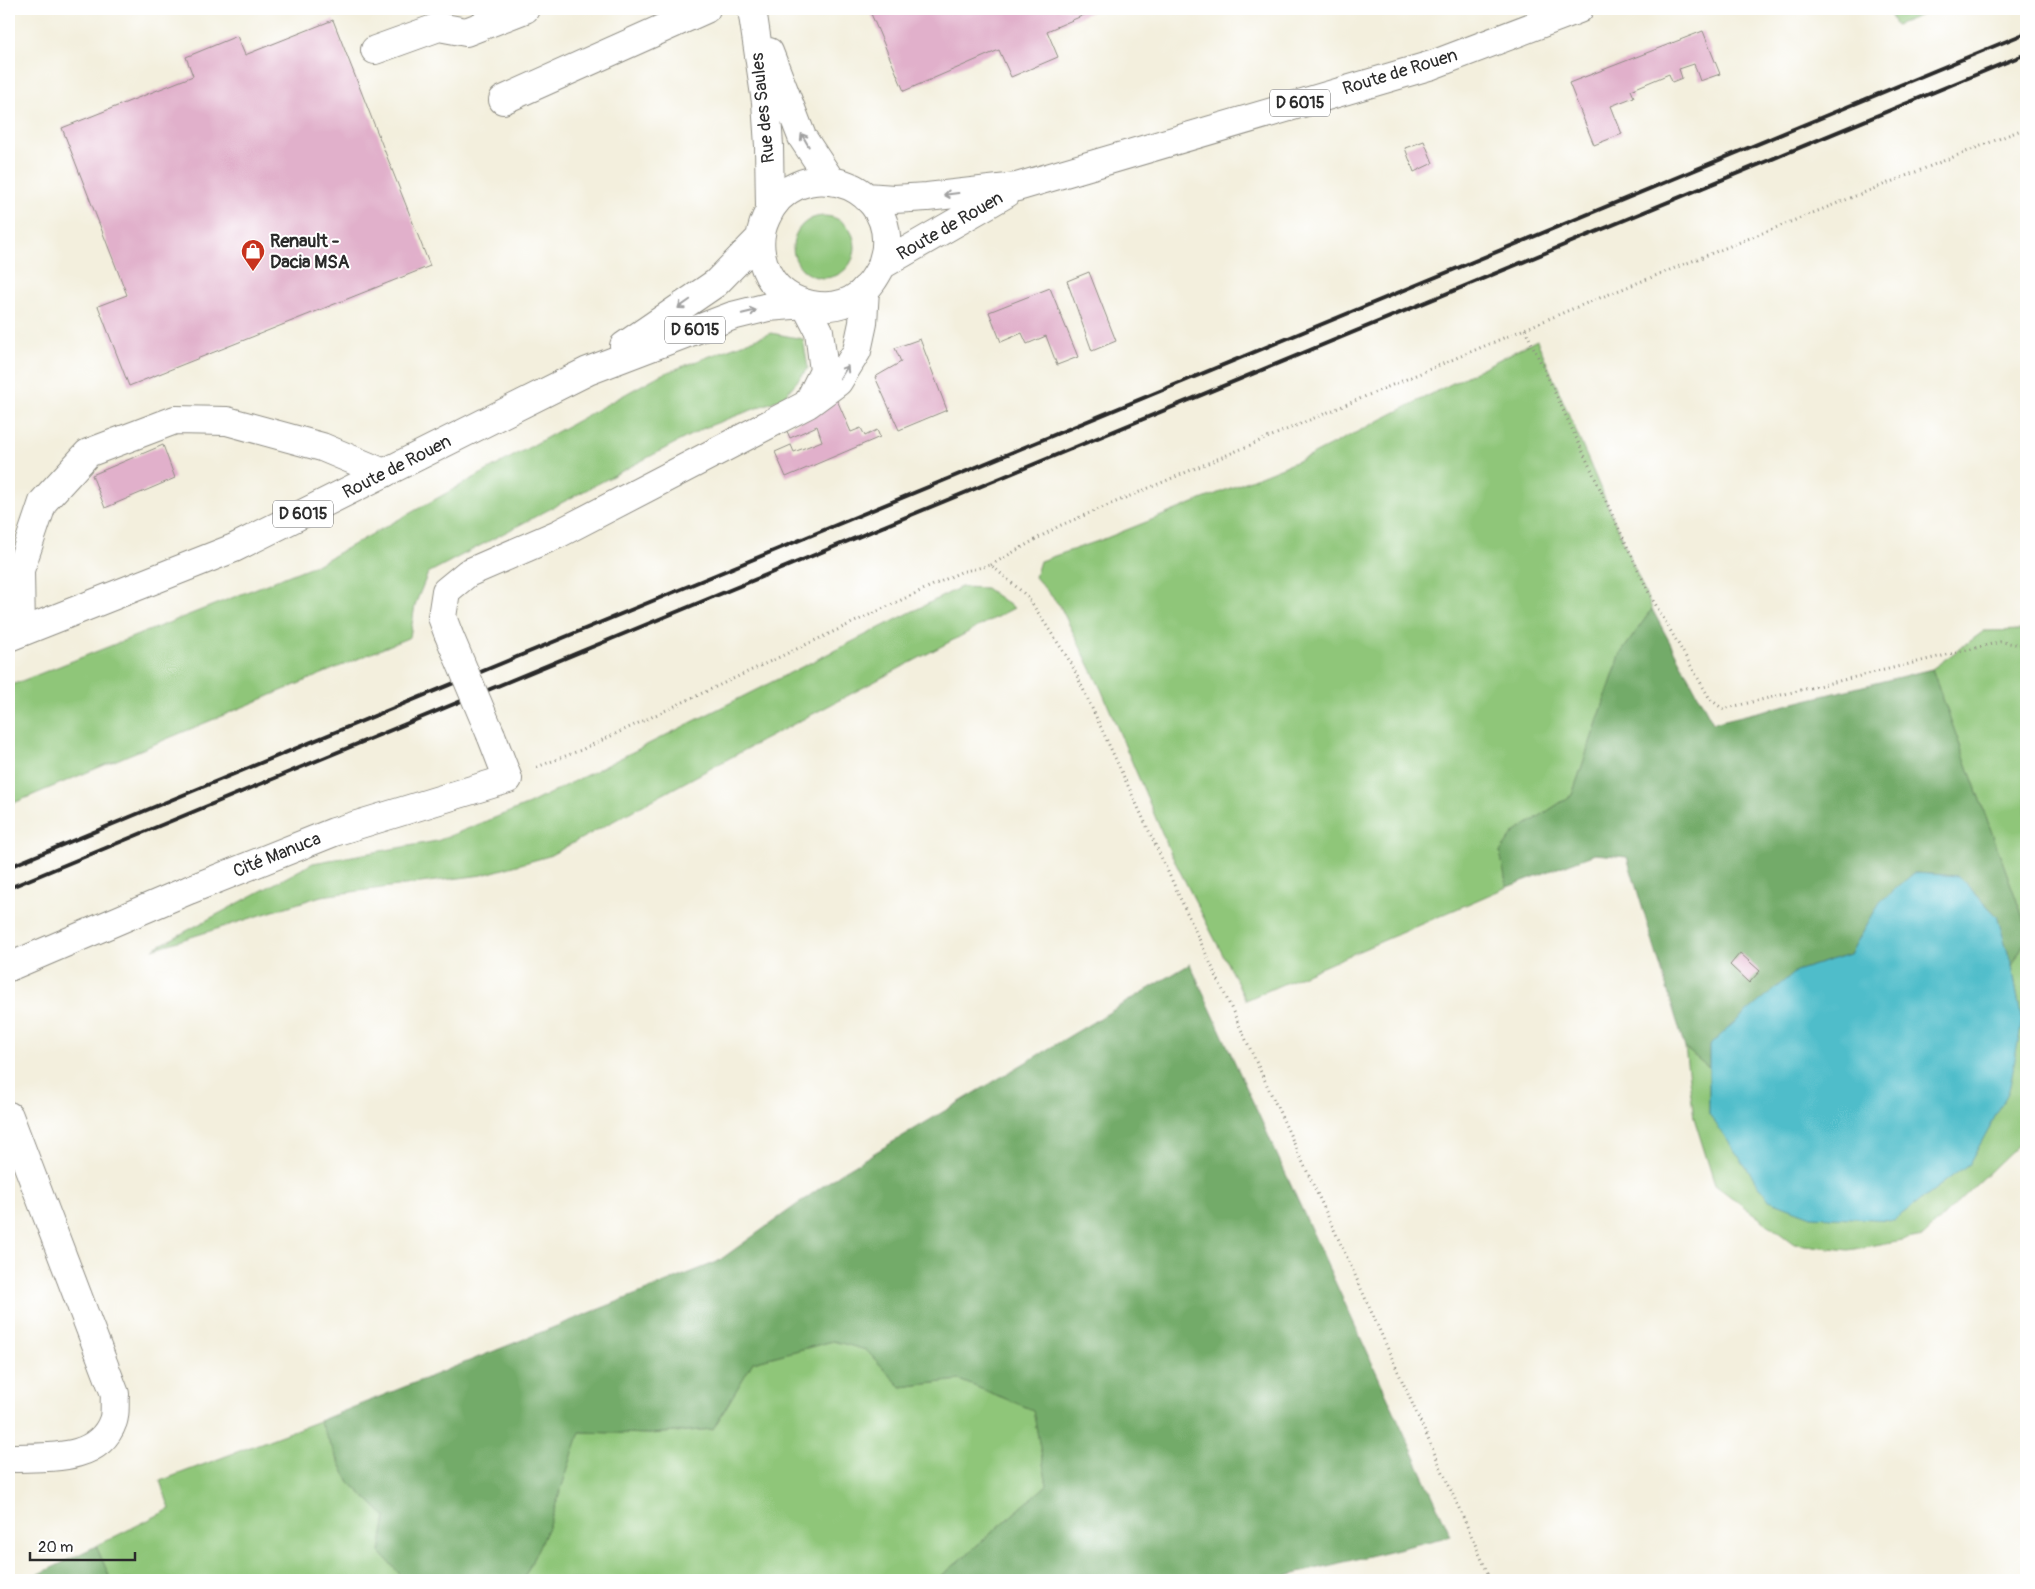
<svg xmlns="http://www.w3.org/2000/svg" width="2035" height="1589" font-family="Pangolin,sans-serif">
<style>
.green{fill:#8fc679;stroke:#5d7852}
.forest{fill:#73ab69;stroke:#4f6b4a}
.water{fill:#50bdca;stroke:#3e747a}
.building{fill:#e1b0cb}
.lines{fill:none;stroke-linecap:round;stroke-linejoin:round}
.minor-casing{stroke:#8f8d84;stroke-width:30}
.major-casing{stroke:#8f8d84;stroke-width:30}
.path{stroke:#8f8d84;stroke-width:3;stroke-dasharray:1 4;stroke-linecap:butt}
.minor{stroke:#fff;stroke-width:28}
.major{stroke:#fff;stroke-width:28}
.rail{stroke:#2b2b2b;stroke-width:4}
.minor-bridge-casing{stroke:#8f8d84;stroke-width:30;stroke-linecap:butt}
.minor-bridge{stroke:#fff;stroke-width:28}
.oneway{stroke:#a0a0a0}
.labels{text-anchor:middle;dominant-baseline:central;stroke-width:4;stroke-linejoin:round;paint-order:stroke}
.shield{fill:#fff;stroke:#6b6b6b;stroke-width:1}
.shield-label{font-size:16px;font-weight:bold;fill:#2b2b2b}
.street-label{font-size:18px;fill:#2b2b2b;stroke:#fff}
.poi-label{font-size:18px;font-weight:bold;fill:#2b2b2b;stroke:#fff;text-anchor:start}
</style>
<rect width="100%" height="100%" fill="#fff"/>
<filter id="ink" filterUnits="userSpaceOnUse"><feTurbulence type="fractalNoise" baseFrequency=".02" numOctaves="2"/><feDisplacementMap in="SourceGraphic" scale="10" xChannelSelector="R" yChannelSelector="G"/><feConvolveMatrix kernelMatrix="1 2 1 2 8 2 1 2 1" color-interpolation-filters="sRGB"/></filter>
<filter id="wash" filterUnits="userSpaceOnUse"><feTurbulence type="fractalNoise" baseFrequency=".0096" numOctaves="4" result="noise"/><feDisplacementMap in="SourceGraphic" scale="20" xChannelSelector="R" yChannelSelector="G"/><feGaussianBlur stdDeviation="1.12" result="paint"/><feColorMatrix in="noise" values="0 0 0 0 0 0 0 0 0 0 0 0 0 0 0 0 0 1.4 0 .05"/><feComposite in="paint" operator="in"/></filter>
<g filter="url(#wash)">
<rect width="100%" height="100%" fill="#f3efdd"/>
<path class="green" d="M1887,9H1937L1896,25Z
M793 247a31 31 0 1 1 62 0a31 31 0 1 1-62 0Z
M771,333L803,339L808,368L783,398L704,428L428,573L415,605L410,637L9,805V686L320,563L660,375Z
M1537,340L1652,609L1621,653L1572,795L1514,833L1501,851L1507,887L1246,1000L1171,854L1101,689L1060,606L1035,577L1040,561L1104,539L1310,456Z
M961,587L986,588L1014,608L737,754L549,856L482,875L321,896L153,949L313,863L437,841L529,804Z
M2026,630V926L1932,669L1984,631Z
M2026,939V1137L1923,1236L1849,1250L1794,1244L1715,1185L1694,1118L1685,1048L1709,1068V1114L2022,1021L2012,966Z
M833,1341L866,1349L901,1387L959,1380L1033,1409L1047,1485L937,1580H523L549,1525L580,1432L650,1434L713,1429L753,1362Z
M319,1421L349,1482L386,1517L380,1552L405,1580H111L96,1546L170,1509L160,1481Z"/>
<path class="forest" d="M1652,609L1713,723L1932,669L2026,926V939L2012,966L1997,916L1958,876L1914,873L1880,903L1850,954L1796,971L1709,1046V1068L1685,1048L1627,857L1595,854L1507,887L1500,852L1514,833L1572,795L1621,653Z
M1190,964L1451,1536L1270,1580H937L1047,1485L1033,1410L959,1380L901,1387L866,1350L833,1341L753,1362L713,1429L650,1434L580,1432L549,1525L523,1580H405L380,1552L386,1517L349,1482L319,1421L717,1262L841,1173Z
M96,1546L111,1580H27Z"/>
<path class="water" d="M1914,873L1958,876L1997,916L2012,966L2022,1021L2009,1091L1970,1163L1894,1220L1811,1216L1769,1200L1709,1114V1046L1736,1021L1796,971L1850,954L1880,902Z"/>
<g id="blocks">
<path class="building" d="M869,9H1098L1047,31L1058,57L1011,77L999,50L904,91Z
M333,20L430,266L129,386L98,306L127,295L62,128L193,76L186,57L237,36L245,55Z
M1703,31L1720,74L1700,81L1694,64L1679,69L1682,78L1672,82L1669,74L1631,90L1634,97L1611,106L1622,134L1594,145L1569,83Z
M1424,141L1433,163L1414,172L1405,148Z
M1089,272L1116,341L1092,351L1067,281Z
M1050,288L1078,357L1057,365L1046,336L1027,344L1022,333L1001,342L989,312Z
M920,339L947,410L899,430L875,377L901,362L895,348Z
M837,400L851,432L861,428L865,436L877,430L880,437L786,477L775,452L791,445L794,452L822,441L817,426L790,438L786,429Z
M163,445L175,478L105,508L92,475Z
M1740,953L1760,971L1749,983L1730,965Z"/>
</g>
</g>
<g filter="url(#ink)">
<use href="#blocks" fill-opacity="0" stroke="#8f8d84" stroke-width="1"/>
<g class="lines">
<g class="minor-casing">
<path id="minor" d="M752,9L766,102L769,146L770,207
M375,50L439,27L466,32L525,9
M769,52L802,137L831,181
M503,100L706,9
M805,304L819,331L824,371L808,403
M21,632L20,570L43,502L88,453L175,420L227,421L322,447L384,473
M448,633L442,617L446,591L468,573L558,534L808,404L838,382L857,351L863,323L865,289
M9,967L189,890L334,832L508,779L491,735
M9,1116L115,1394C114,1402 116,1413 113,1421C99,1461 50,1457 15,1458"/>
</g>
<g class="major-casing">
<path id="major" d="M866,197L894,199L927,197L1017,187L1432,65L1579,9
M882,265C883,259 886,252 886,246C891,179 794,153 766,218C757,237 759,257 769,276C786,306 832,316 859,295C870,287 876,276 882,265L1007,193
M624,346L716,283L760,238
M9,637L234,548L588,371L732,316L768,307L805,304"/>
</g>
<path class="path" d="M1525,329L1650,595L1710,699L1723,709L2000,642L2023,645L2026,648
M991,565L1059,526L1572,309L2026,128
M537,767L581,750L961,572L991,565L1027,596L1071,663L1350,1264L1491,1580"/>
<use href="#minor" class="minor"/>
<use href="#major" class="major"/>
<path class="rail" d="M9,867L2026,33
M9,888L2026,54"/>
<g class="minor-bridge-casing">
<path id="minor-bridge" d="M448,633L491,735"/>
</g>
<use href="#minor-bridge" class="minor-bridge"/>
</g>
<defs><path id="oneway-shaft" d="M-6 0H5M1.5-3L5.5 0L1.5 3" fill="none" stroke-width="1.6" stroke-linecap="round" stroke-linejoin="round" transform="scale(1.25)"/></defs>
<g class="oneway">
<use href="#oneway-shaft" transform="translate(805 140) rotate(-120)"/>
<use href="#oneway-shaft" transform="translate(951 194) rotate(173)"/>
<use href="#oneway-shaft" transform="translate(684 304) rotate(145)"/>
<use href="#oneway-shaft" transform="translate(749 312) rotate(-14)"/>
<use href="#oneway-shaft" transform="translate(844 372) rotate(-58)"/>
</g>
</g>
<defs>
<g id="shop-pin" transform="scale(1.25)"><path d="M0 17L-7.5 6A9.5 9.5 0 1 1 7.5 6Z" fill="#c8321e" stroke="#fff"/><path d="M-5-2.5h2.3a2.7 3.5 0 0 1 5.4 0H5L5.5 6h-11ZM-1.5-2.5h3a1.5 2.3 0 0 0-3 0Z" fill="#fff"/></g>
</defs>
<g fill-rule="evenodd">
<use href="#shop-pin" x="253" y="251"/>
</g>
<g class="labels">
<g class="shield">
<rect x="1270" y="89.5" width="60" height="27" rx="4"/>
<rect x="665" y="316.5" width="60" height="27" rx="4"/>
<rect x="273" y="500.5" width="60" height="27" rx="4"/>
</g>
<g class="shield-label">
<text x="1300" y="103">D 6015</text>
<text x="695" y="330">D 6015</text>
<text x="303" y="514">D 6015</text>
</g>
<g class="street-label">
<text transform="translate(1400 72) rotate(-17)">Route de Rouen</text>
<text transform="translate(763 108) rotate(-96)">Rue des Saules</text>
<text transform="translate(950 226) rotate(-30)">Route de Rouen</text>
<text transform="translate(397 467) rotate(-27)">Route de Rouen</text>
<text transform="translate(277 855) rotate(-22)">Cité Manuca</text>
</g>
<g class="poi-label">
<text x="270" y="241">Renault -<tspan x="270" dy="21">Dacia MSA</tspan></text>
</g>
</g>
<rect width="2035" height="1589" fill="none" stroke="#fff" stroke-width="30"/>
<path d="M30 1552v8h105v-8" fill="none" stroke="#2b2b2b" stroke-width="2.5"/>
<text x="38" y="1552" font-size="15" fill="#2b2b2b" stroke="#ffffff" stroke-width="4" paint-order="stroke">20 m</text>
</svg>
